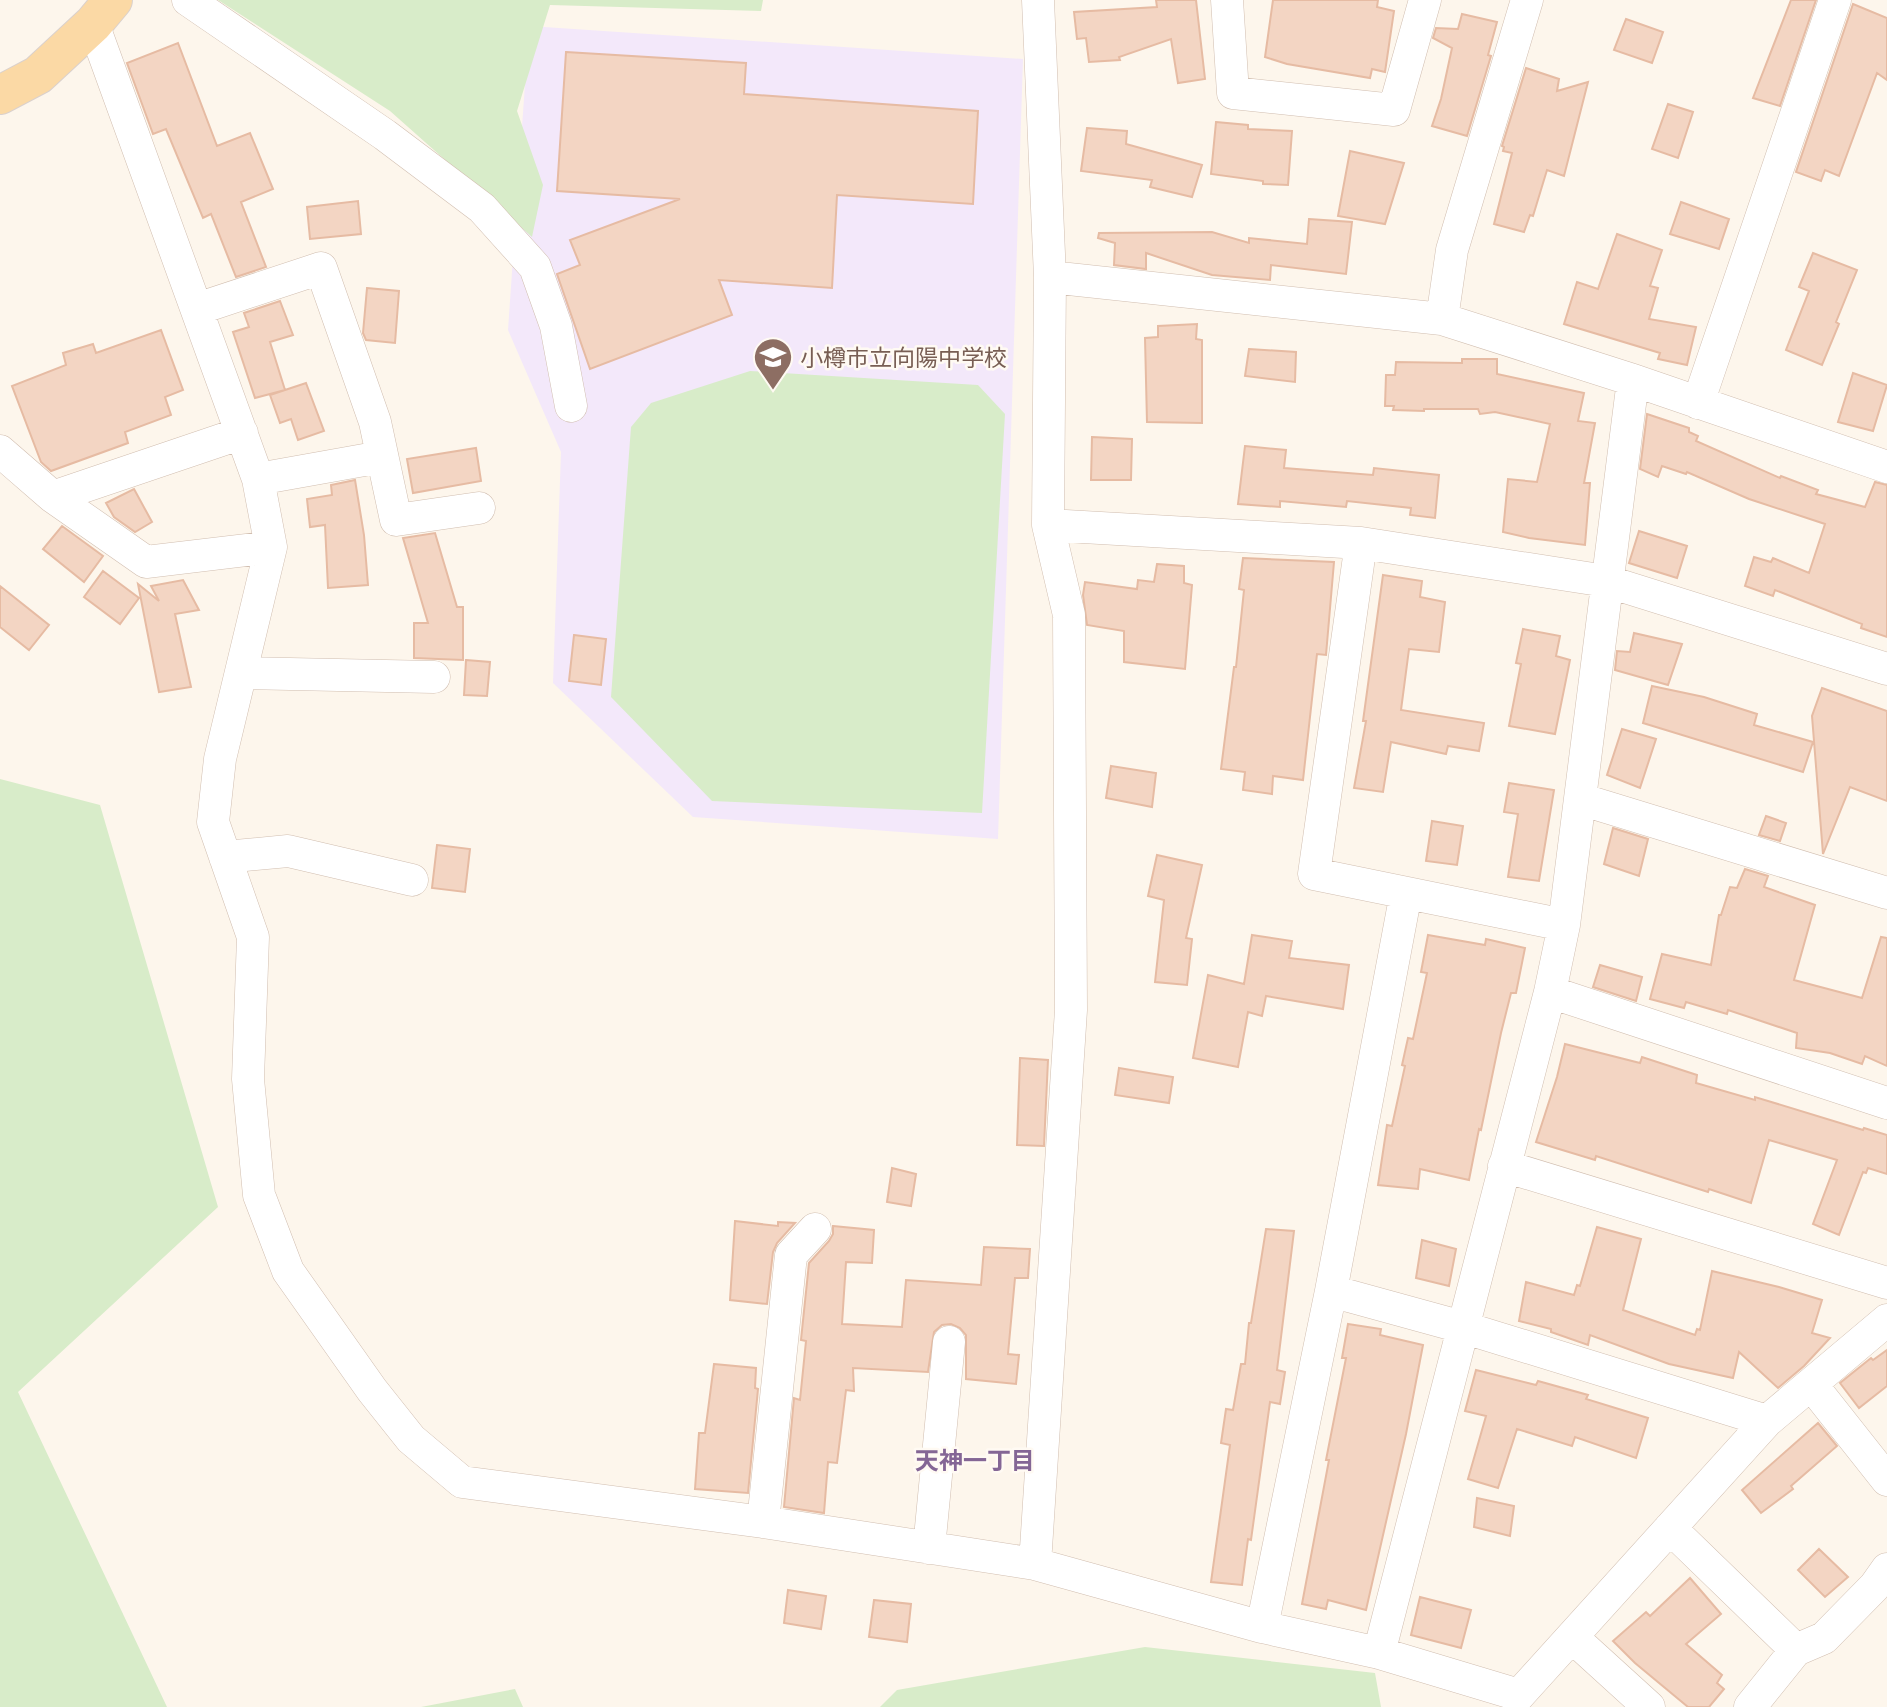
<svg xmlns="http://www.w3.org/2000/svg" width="1887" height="1707" font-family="'Exo 2','Noto Sans JP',sans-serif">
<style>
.education{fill:#f3e8fa}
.green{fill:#d8ecc9}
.building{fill:#f3d5c3;stroke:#e6bba3;stroke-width:2}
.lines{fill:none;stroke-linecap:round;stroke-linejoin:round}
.minor-casing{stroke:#d1beb0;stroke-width:33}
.major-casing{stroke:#dad1cd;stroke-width:40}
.minor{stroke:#fff;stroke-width:32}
.major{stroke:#fbd9a5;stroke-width:38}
.labels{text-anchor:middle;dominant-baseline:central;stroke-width:5;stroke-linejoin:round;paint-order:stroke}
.education-label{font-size:23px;fill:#785e54;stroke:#fffaf3;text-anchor:start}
.neighbourhood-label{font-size:24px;font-weight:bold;fill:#846695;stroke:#fffaf3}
</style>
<rect width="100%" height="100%" fill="#fdf6ec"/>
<path class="education" d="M529,26L1023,59L998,839L693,817L553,683L561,452L508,330Z"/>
<path class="green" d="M218,0H763L761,11L550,5L517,111L543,185L532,237L390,111Z
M750,371L978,385L1005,414L982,813L712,801L611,697L631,427L651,403Z
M0,779L100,805L218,1207L18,1392L167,1707H0Z
M1145,1647L1375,1673L1381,1707H880L897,1690Z
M515,1689L523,1707H421Z"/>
<path class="building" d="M1156,0H1196L1205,79L1178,83L1171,39L1119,57L1120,60L1089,62L1086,38L1077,39L1074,12L1157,7Z
M1273,0H1378L1377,7L1394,11L1385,72L1372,69L1370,78L1287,64L1265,57Z
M1791,0H1816L1780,106L1753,98Z
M1853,4L1887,18V80L1877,73L1839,176L1825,170L1821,181L1796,172Z
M1462,14L1497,22L1488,55L1491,56L1467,136L1432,126L1441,99L1452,48L1433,38L1436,28L1458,29Z
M1626,19L1663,32L1652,63L1614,50Z
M178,43L217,146L250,133L273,189L241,202L266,267L236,277L211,214L203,218L166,129L153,134L127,63Z
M566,52L746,63L744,94L978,111L973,204L837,195L832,288L719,280L732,315L590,369L557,274L580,265L570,240L680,199L557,191Z
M1526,68L1559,79L1557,91L1588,82L1564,176L1547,170L1533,216L1530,215L1524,232L1494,224L1512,153L1503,151L1504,147L1502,146Z
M1668,104L1693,112L1678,158L1652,149Z
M1216,122L1248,125V129L1292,131L1288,185L1263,184V181L1211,174Z
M1087,128L1127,131L1126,144L1202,165L1192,197L1150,187L1152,180L1081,171Z
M1350,151L1404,163L1385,224L1338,216Z
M358,201L361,234L310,239L307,207Z
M1681,202L1729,219L1719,249L1670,234Z
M1309,219L1352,222L1346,274L1271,265L1270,280L1212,275L1146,253V269L1114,265L1115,243L1098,238L1099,233L1212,232L1249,243V238L1307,244Z
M1617,234L1662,250L1650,286L1658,288L1649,319L1696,327L1687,365L1658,359L1660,353L1564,324L1577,282L1598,289Z
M1813,253L1857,270L1836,322L1839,324L1822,365L1786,350L1809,291L1799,287Z
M367,288L399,291L395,343L366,340L363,333Z
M280,301L293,335L270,342L285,390L255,398L233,332L249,327L244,313Z
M1197,324L1196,339L1202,340V423L1147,422L1145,338L1158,337V326Z
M161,330L183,390L165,397L171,415L125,432L128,443L51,471L41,462L12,386L66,365L63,353L93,344L96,353Z
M1249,349L1296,352L1295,382L1245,376Z
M1462,359H1497V374L1584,393L1578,421L1595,423L1584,483H1590L1585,545L1529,538L1503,532L1508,479L1537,482L1550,424L1495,412L1480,414L1478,409H1424V411L1393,410L1394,406H1385L1386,375H1395L1396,362L1462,363Z
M1853,373L1887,385L1873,431L1838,422Z
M306,383L324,431L298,440L291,419L280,423L270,395Z
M1647,414L1689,428V432L1698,436L1696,441L1780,478L1781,476L1818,490L1816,494L1865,507L1875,482L1887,485V637L1861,628L1862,624L1775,590L1773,596L1745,586L1754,557L1771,562L1773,558L1809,573L1825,524L1749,499L1687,472L1686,474L1662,466L1658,477L1640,469Z
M1092,437L1132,439L1131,480H1091Z
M1245,446L1286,450L1284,468L1373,475L1374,468L1439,475L1435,518L1410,515L1411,508L1347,501L1346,507L1280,501V507L1238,504Z
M476,448L481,481L413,493L407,459Z
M355,480L364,535L368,585L328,588L325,525L310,527L307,499L332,495L331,485Z
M134,489L152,522L135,532L114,517L106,503Z
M62,526L103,556L84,582L43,549Z
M1639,531L1687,546L1677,578L1629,563Z
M435,533L457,607H463V660L414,658V623H428L403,538Z
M1243,558L1334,562L1326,655L1317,654L1303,780L1273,776L1272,794L1243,790L1245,772L1221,769L1234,667H1236L1244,590L1239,589Z
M1157,564L1184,566V583L1192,585L1185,669L1124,662V631L1087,625L1083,595L1085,582L1137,589L1138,580L1154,582Z
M103,571L139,598L120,624L84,597Z
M1383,575L1422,581L1420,597L1445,602L1439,652L1409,649L1401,710L1484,723L1479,751L1448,746L1446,754L1391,742L1383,792L1354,788L1366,721H1363Z
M183,580L199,610L175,614L191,687L159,692L138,584L159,601L151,586Z
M0,586L49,625L29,650L0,627Z
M1523,629L1560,636L1556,656L1570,660L1555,734L1509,726L1521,664L1516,663Z
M1634,633L1682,644L1668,685L1615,670L1617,651L1630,652Z
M574,635L606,639L601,685L569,681Z
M466,660L490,662L487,696L464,695Z
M1652,686L1704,697L1757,714L1754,725L1813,742L1803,772L1643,723Z
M1822,688L1887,711V801L1850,787L1823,854L1812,716Z
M1622,729L1656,739L1640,788L1607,775Z
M1111,766L1156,773L1152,807L1106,798Z
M1509,783L1554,790L1539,881L1508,877L1518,814L1504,812Z
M1766,816L1786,823L1780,841L1759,835Z
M1432,821L1463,826L1457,865L1426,861Z
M1613,828L1648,839L1639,876L1604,864Z
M437,845L470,849L465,892L432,888Z
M1157,855L1202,865L1186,938L1192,939L1187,985L1155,982L1164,900L1148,896Z
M1745,869L1768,876L1764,887L1815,905L1794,980L1862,998L1881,937L1887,938V1066L1865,1056L1862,1064L1830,1053L1796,1048L1797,1033L1728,1010L1727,1014L1686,1002L1684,1008L1650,999L1662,954L1711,965L1719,915H1721L1730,887L1737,888Z
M1252,935L1292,941L1289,958L1349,965L1343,1009L1266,996L1262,1016L1248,1012L1238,1067L1193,1058L1208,975L1244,984Z
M1428,935L1485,945L1486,939L1525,948L1516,993H1511L1501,1033L1481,1130L1479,1129L1469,1180L1420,1169L1418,1189L1378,1185L1387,1125L1392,1126L1405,1066L1402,1065L1408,1038L1413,1039L1427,973L1421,972Z
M1600,965L1642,977L1636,1001L1593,987Z
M1565,1044L1640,1063L1642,1057L1697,1075L1696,1083L1755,1100V1097L1863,1130L1864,1128L1887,1135V1174L1868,1168L1866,1173L1863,1172L1839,1235L1813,1224L1837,1160L1769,1140L1751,1203L1709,1189L1708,1192L1596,1156L1595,1160L1536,1142L1557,1077Z
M1020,1058L1048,1060L1044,1146L1017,1145Z
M1119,1068L1173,1077L1169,1103L1115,1095Z
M892,1168L916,1174L911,1206L887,1202Z
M735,1221L778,1226V1222L795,1223L777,1243L773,1252L767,1304L730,1300Z
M833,1226L874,1230L872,1263L846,1262L842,1324L902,1327L906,1280L981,1285L984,1247L1030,1249L1028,1278H1015L1008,1354L1019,1355L1016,1384L966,1379V1335L960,1328L951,1324L942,1325L934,1332L928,1372L853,1368L854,1391L846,1390L837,1463L828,1462L824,1513L784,1507L794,1398L800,1400L806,1341L801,1340L809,1263L829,1241L833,1234Z
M1597,1227L1641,1239L1623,1310L1695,1335L1697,1329L1700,1330L1712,1271L1779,1287L1822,1300L1812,1333L1830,1338L1804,1366L1778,1388L1739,1352L1733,1378L1669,1364L1590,1335L1588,1345L1551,1332V1329L1519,1321L1526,1282L1574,1295L1577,1285L1580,1286Z
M1266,1229L1294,1231L1277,1370L1285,1372L1280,1404L1270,1402L1251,1540L1248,1539L1242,1585L1211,1582L1230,1445L1221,1443L1226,1409L1233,1410L1241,1364H1245L1249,1323H1251Z
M1422,1240L1456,1249L1449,1286L1416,1278Z
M1348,1324L1381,1329L1380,1335L1423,1345L1406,1434L1366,1610L1328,1600L1326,1609L1302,1604L1329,1460H1326L1346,1358H1342Z
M1887,1350V1386L1859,1408L1840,1383L1871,1358L1873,1360Z
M714,1364L756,1368L755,1388L758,1389L748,1493L695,1489L699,1433H705Z
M1476,1370L1536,1385L1538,1381L1588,1395L1586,1399L1648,1418L1636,1458L1575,1437L1572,1446L1517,1429L1498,1488L1468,1479L1486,1416L1465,1411Z
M1818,1423L1837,1446L1791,1486L1793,1489L1761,1513L1742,1490Z
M1477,1498L1514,1506L1510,1536L1474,1527Z
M1819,1549L1848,1577L1825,1597L1798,1570Z
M1690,1578L1721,1614L1686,1644L1722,1675L1717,1683L1724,1689L1709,1707H1688L1635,1663L1613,1641L1646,1612L1650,1616Z
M788,1590L826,1596L821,1629L784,1623Z
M1420,1597L1471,1610L1461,1648L1411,1635Z
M874,1600L911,1604L907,1642L869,1637Z"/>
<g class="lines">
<g class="minor-casing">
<path id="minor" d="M188,0L385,135L482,208L535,267L556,326L571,406
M1227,0L1233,93L1394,110L1425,0
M93,24L258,479L271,547L220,759L213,822L253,937L248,1079L259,1195L288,1271L372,1390L411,1439L462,1482L763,1522L1035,1564L1262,1627L1379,1653L1519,1695
M1050,277L1442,319L1633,380L1887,467
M197,309L321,268L375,422L396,520L479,508
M1442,319L1452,250L1527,0
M1698,403L1835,0
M0,451L53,497L146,562L271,547
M258,479L381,457
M53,497L242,433
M1048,525L1361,543L1606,581L1887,669
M1361,543L1314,874L1564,925
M241,673L434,677
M1580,799L1887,893
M225,857L288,851L412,880
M1550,992L1887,1103
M1504,1166L1887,1283
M1331,1291L1462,1327L1767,1421
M1811,1384L1887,1480
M763,1522L791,1255L815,1229
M1670,1528L1796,1650
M929,1548L949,1342
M1035,1564L1071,1010L1069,615L1048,525L1050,277L1038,0
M1262,1627L1331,1291L1406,893
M1572,1637L1649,1707
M1379,1653L1550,992L1564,925L1633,380
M1519,1695L1767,1421L1887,1320
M1750,1707L1796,1650L1824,1638L1875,1586L1887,1569"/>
</g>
<g class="major-casing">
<path id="major" d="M0,95L38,75L93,24L113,0"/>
</g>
<use href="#minor" class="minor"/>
<use href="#major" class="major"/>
</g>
<defs>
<g id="school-pin" transform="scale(2.0125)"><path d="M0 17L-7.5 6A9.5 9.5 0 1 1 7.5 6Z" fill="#8d6e63" stroke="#fffaf3"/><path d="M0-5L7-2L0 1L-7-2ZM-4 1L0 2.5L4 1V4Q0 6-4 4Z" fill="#fff"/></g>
</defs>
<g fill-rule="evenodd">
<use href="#school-pin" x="773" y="357"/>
</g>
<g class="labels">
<g class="education-label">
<text x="800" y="357">小樽市立向陽中学校</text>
</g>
<g class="neighbourhood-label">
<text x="975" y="1459">天神一丁目</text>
</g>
</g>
</svg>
